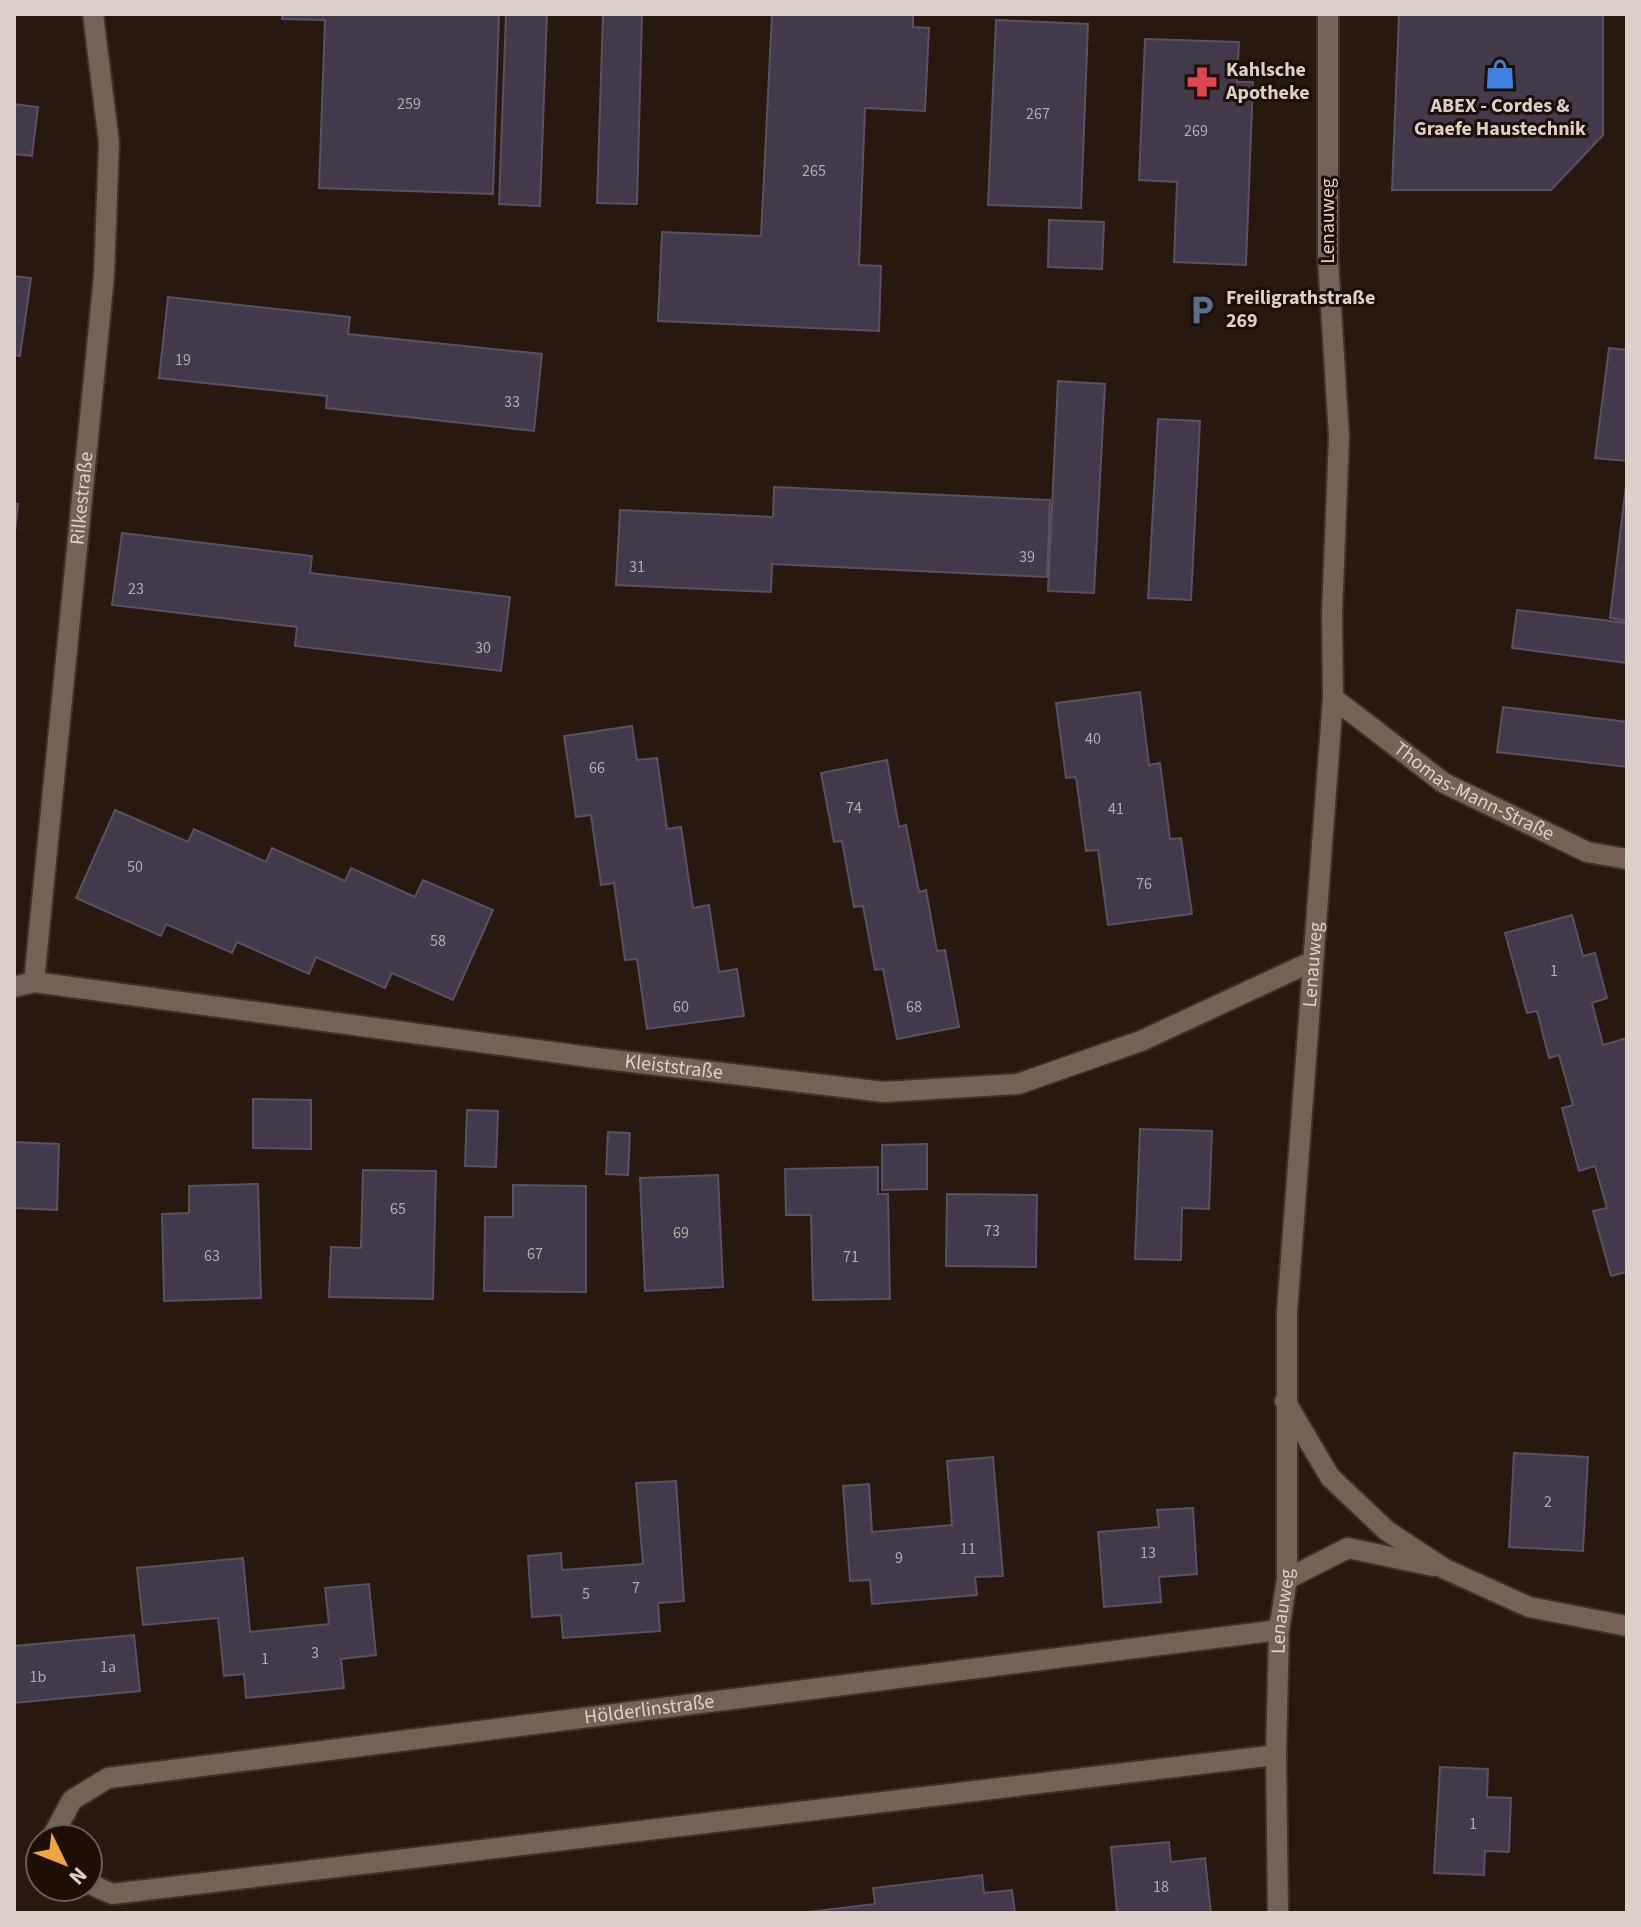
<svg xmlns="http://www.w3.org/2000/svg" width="1641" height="1927" font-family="'Source Sans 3',sans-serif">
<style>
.building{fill:#423a4a;stroke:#595161;stroke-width:2}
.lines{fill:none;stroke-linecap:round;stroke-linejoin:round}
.minor-casing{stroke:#3c312d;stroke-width:24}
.minor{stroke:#746157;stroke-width:20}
.labels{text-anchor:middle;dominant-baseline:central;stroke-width:6;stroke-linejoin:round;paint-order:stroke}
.number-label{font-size:16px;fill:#b5aaaa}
.poi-label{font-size:20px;font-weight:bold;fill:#dbd0ca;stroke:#1d0f07;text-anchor:start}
.street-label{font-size:20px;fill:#dbd0ca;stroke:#1d0f07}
</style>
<rect width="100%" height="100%" fill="#271810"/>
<path class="building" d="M282,14H499L493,194L319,188L325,20L282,19Z
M506,14H547L540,206L499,204Z
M603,14H642L637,204L597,203Z
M772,14H913V27L929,28L925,111L865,108L859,265L881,266L879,331L658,321L662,232L761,236Z
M1399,14H1603V135L1551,190H1392Z
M996,20L1088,24L1081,208L988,205Z
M1145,39L1239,42L1237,82H1253L1246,265L1174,262L1177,182L1139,180Z
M14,104L38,107L32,156L14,154Z
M1049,220L1104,222L1102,269L1048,267Z
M14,276L31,278L20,356L14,355Z
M168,297L350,317L348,334L542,354L534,431L326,408L327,396L159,378Z
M1609,348L1627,350V461L1595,458Z
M1058,381L1105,384L1094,593L1048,591Z
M1158,419L1200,421L1191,600L1148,598Z
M1627,477V621L1610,618Z
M774,487L1050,500L1047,577L772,564L771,592L616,585L620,510L773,517Z
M14,503L18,504L14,540Z
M122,533L312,556L310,573L510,597L501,671L295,646L297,627L112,605Z
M1517,610L1627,623V663L1512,648Z
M1140,692L1149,765L1160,763L1170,839L1181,838L1192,914L1108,925L1098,850L1086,851L1076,777L1066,778L1056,703Z
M1503,707L1627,722V767L1497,752Z
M632,726L637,760L657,758L667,829L681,827L693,908L709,905L719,972L737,969L744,1016L647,1029L637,959L625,960L614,883L601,885L591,815L576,817L564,736Z
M887,760L899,827L906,825L919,892L926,890L937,951L945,950L959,1027L897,1039L883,969L875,970L863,906L854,907L842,841L834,842L821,773Z
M115,810L188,842L194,829L266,862L272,848L345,881L351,868L415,897L423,880L493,910L453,1000L392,973L385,988L316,957L309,974L237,942L232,953L166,924L161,936L76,898Z
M1572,915L1583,956L1595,953L1607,998L1592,1003L1603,1045L1627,1038V1272L1611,1276L1593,1211L1607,1208L1595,1166L1579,1171L1562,1108L1573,1105L1559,1055L1549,1058L1537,1011L1527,1013L1505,933Z
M253,1099L311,1100V1149L253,1148Z
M467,1110L498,1111L496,1167L465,1166Z
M1140,1129L1212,1131L1209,1209L1182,1208L1181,1260L1135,1259Z
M608,1132L630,1133L628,1175L606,1174Z
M14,1142L59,1144L57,1210L14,1208Z
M927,1144V1189L882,1190V1145Z
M878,1167V1194H888L890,1299L813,1300L811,1215H786L785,1169Z
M363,1170L436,1171L433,1299L329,1297L331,1247L361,1248Z
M718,1175L723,1287L645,1291L640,1178Z
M258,1184L261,1298L164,1301L162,1214L189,1213V1186Z
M513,1185L586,1186V1292L484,1291L485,1217H513Z
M947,1194L1037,1195L1036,1267L946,1266Z
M1514,1453L1588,1457L1583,1551L1509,1547Z
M993,1457L1003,1576L975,1577L977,1595L872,1604L870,1580L850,1581L843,1486L869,1484L872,1532L952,1525L947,1461Z
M676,1481L684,1601L658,1603L660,1631L563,1638L561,1615L532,1617L528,1556L561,1553L562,1570L643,1564L636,1483Z
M1193,1508L1197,1574L1159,1577L1161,1602L1104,1607L1098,1532L1159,1527L1157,1510Z
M243,1558L250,1632L329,1624L325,1588L369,1584L376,1655L341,1659L344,1688L246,1698L244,1674L224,1676L218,1618L143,1625L137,1568Z
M134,1635L140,1691L14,1703V1646Z
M1440,1767L1488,1769L1487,1797L1511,1798L1509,1852L1485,1851L1484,1875L1434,1873Z
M1169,1842L1171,1862L1205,1858L1211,1913H1117L1111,1847Z
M982,1875L984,1893L1012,1890L1015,1913H800L875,1904L873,1888Z"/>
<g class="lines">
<g class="minor-casing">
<g id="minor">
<path id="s1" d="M1333,698L1444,783L1587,852L1627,859"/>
<path id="s2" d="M34,982L104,276L109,143L93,14"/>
<path id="s3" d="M14,987L34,982L597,1058L884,1092L1018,1084L1141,1041L1313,961"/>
<path d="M1285,1401L1330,1477L1387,1531L1445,1569L1529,1607L1627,1626"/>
<path d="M1287,1579L1348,1548L1433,1566"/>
<path id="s4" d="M51,1839L72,1800L108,1778L1279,1630"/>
<path d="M88,1883L112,1894L1276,1755"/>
<path id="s5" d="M1278,1913L1276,1755L1279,1630L1287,1579V1312L1333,698L1332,613L1339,437L1328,259V14"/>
</g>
</g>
<use href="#minor" class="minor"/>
</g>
<defs>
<g id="shop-bare" transform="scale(2.4)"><path d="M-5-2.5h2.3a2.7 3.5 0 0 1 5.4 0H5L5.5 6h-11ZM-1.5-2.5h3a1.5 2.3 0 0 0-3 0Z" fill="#3f7fe0" stroke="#1d0f07" stroke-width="2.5" paint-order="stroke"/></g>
<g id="pharmacy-bare" transform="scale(2.4)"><path d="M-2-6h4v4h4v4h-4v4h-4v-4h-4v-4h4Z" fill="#e0444e" stroke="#1d0f07" stroke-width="2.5" paint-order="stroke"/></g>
<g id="parking-bare" transform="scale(2.4)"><path d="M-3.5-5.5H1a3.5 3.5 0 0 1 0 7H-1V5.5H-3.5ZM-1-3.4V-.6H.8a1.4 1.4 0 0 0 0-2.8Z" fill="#5c6f8a" stroke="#1d0f07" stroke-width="2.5" paint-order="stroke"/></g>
</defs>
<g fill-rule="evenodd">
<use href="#shop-bare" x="1500" y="74"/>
<use href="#pharmacy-bare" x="1202" y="82"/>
<use href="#parking-bare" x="1202" y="310"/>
</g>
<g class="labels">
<g class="number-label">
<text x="409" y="104">259</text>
<text x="1038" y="114">267</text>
<text x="1196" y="131">269</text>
<text x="814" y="171">265</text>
<text x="183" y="360">19</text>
<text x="512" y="402">33</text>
<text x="1027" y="557">39</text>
<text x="637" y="567">31</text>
<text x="136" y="589">23</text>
<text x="483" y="648">30</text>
<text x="1093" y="739">40</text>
<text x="597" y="768">66</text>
<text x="854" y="808">74</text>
<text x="1116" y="809">41</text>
<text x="135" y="867">50</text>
<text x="1144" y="884">76</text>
<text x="438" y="941">58</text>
<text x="1554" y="971">1</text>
<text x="681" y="1007">60</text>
<text x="914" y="1007">68</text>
<text x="398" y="1209">65</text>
<text x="992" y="1231">73</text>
<text x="681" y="1233">69</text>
<text x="535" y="1254">67</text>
<text x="212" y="1256">63</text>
<text x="851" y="1257">71</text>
<text x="1548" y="1502">2</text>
<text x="968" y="1549">11</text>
<text x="1148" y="1553">13</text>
<text x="899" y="1558">9</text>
<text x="636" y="1588">7</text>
<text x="586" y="1594">5</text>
<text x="315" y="1653">3</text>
<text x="265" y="1659">1</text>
<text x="108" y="1667">1a</text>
<text x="38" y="1677">1b</text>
<text x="1473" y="1824">1</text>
<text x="1161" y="1887">18</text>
</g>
<g class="poi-label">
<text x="1226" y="70">Kahlsche<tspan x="1226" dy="23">Apotheke</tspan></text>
<text x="1500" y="106" text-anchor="middle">ABEX - Cordes &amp;<tspan x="1500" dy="23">Graefe Haustechnik</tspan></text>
<text x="1226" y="298">Freiligrathstraße<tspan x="1226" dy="23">269</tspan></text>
</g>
<g class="street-label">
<text transform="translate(1328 221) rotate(-90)">Lenauweg</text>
<text stroke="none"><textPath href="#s2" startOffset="486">Rilkestraße</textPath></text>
<text stroke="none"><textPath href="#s1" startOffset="170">Thomas-Mann-Straße</textPath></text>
<text stroke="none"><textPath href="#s5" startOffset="950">Lenauweg</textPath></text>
<text stroke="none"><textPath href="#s3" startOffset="666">Kleiststraße</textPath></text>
<text stroke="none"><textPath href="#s5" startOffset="302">Lenauweg</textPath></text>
<text stroke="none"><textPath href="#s4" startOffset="632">Hölderlinstraße</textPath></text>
</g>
</g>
<rect width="1641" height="1927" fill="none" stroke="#dbd0ca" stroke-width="32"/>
<g transform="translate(64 1863) rotate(133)"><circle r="38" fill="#1d0f07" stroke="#695c55" stroke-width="2"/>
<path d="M0-6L14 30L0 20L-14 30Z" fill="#f0a63f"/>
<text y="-12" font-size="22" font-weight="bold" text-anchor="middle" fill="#dbd0ca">N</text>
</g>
</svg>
